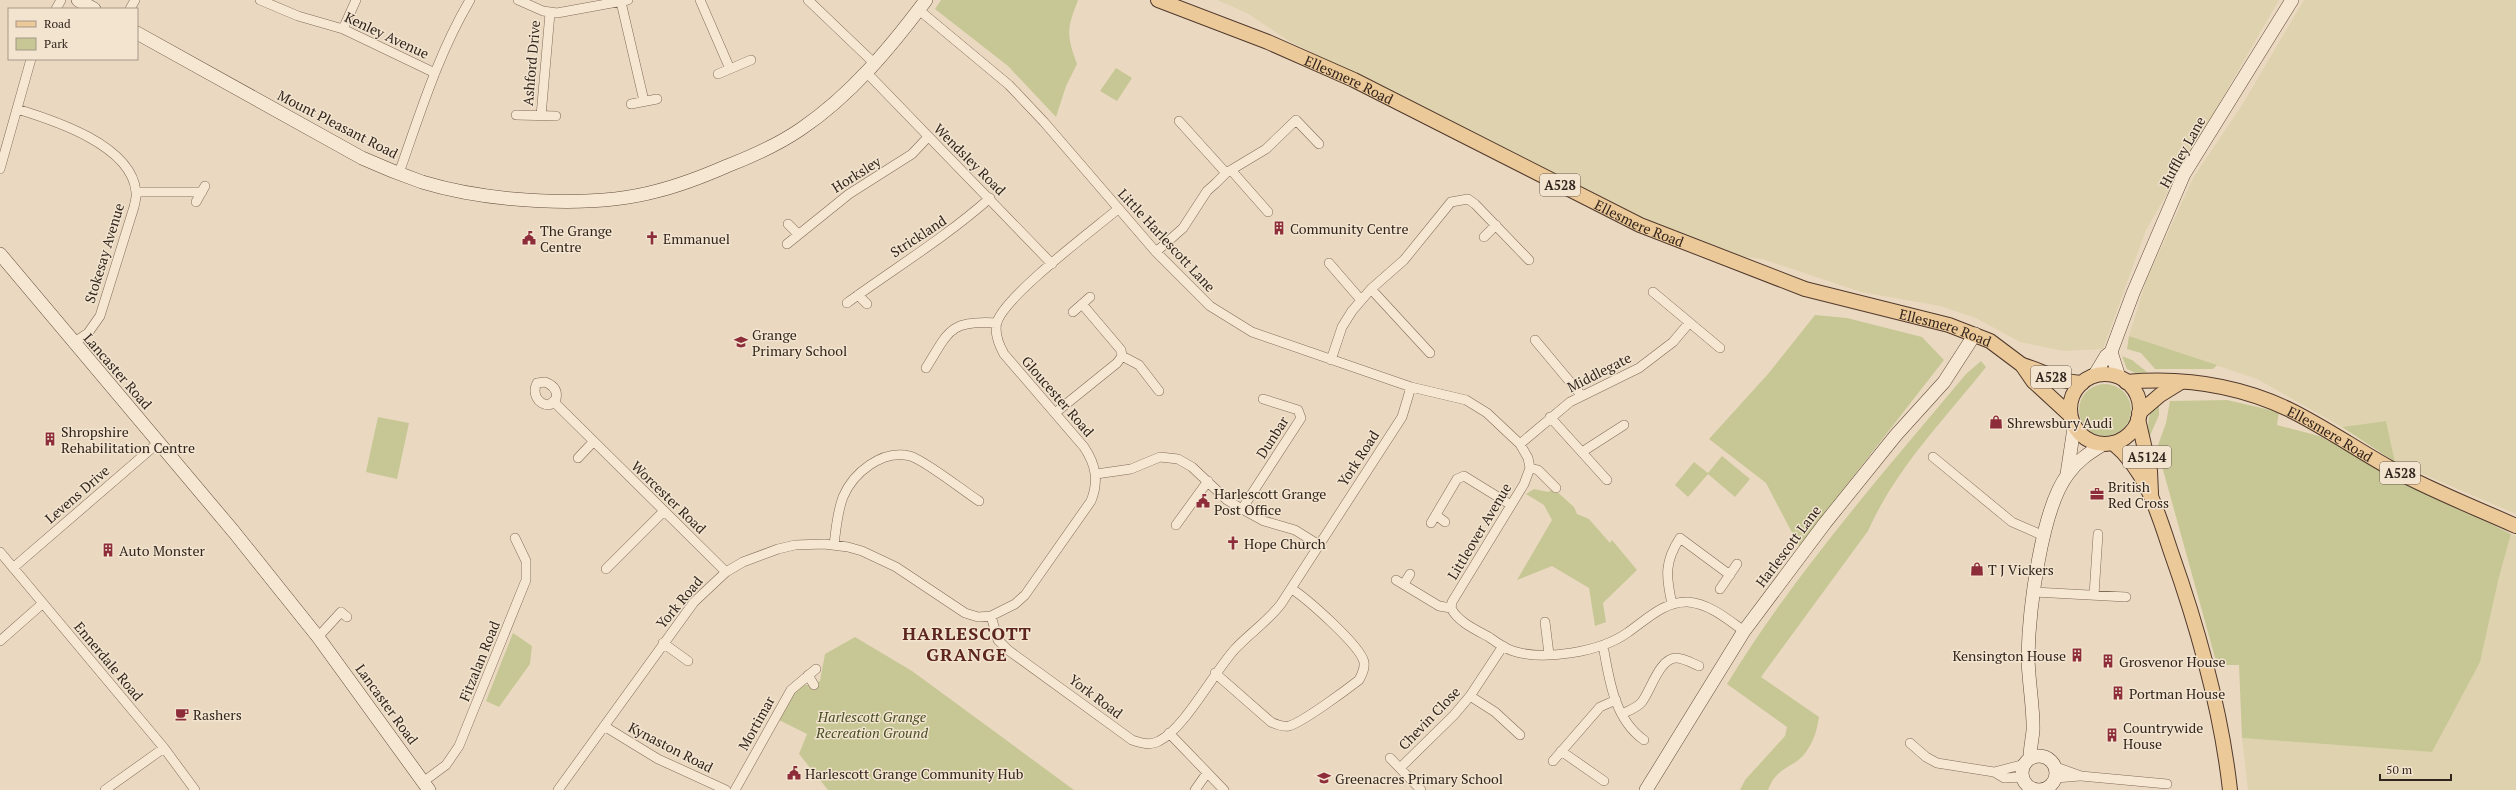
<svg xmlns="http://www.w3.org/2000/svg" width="2516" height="790" font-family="'PT Serif',serif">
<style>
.farmland{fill:#dfd2ae}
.green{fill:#c7c795}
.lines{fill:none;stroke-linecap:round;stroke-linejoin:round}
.street-casing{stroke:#826a59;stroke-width:10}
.secondary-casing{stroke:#634c3c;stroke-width:14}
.primary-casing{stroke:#50392d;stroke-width:16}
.street{stroke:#f6e7d2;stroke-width:9}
.secondary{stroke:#f6e7d2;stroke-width:13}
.primary{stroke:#ecc999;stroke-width:14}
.labels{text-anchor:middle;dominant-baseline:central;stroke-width:3;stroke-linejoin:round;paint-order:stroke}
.shield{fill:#f2e4cf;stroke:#6c5e52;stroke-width:1}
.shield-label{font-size:13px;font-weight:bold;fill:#32251d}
.street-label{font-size:14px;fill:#32251d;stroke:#f2e4cf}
.poi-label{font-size:14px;fill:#32251d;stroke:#f2e4cf;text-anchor:start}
.park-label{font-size:14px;font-style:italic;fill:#484d24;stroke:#f2e4cf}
.district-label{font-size:18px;font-weight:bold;letter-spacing:1px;fill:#5c251f;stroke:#f2e4cf}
</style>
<rect width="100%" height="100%" fill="#ead9c0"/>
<path class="farmland" d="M1217,0H2279L2146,230L2103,349L2064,351L2020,342L1976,318L1940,306L1861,292L1762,259L1730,255L1675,235L1289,41L1247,13Z
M2304,0H2516V514L2395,462L2386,421L2342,427L2257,379L2129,336L2146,281L2193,178L2242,105Z
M2511,534L2516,536V790H2248L2242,738L2432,752L2498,581Z"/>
<path class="green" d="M941,0H1078C1067,29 1066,34 1077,64L1066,86L1056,117L1008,66L935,9Z
M1116,68L1132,78L1117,101L1100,91Z
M1815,315L1847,318L1922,337L1944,360L1799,546L1766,483L1709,439L1768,374Z
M2129,336L2217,365L2213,369H2155L2141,353L2127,349Z
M2122,356L2132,360L2147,372L2135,373L2127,369Z
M1981,361L1986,367C1944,420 1896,468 1868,531L1761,677L1819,717C1817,730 1814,741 1806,752C1794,769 1777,765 1768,790H1740L1745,780L1785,736L1787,727L1727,684C1795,573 1883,473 1966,374Z
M2079 410a26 26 0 1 1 52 0a26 26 0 1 1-52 0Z
M2159,400V415L2149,438C2147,422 2148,412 2159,400Z
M2227,400L2279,412L2277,425L2319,436L2511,534L2498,581L2480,662L2432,752L2242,738L2239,665H2217L2157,448L2166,423L2170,401Z
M378,417L409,423L397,479L366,472Z
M2386,421L2395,462L2342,427Z
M1722,456L1750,479L1735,497L1708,474L1688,497L1675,485L1694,462L1708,473Z
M1534,489L1548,492L1554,489L1574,507L1577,514L1589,519L1610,543L1612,540L1637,570L1603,603L1606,622L1595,626L1589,588L1552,566L1517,580L1552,520L1544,505L1526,494Z
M513,633L532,646L530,664L499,707L486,701Z
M855,637L912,671L1074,790H828L799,754L807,734L779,720L799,685H814L820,681L825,654Z"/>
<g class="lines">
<g class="street-casing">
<path id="street" d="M260,0L298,16L343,29L435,73
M518,0L543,11L557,13L628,0
M700,0L730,69
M808,0L875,64
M621,2L644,101
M56,9L61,0
M130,9L135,0
M919,10L1009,85L1044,122L1156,252L1210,306L1252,332L1411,387L1466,400L1487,413L1520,444L1528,458L1530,468L1538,470L1556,488
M343,29L356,0
M867,73L1052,264
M718,74L751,60
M631,104L657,99
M17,109C53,120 132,145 136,192C137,196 135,202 134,207L100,316L88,333L73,343
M516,115L556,116
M541,116L550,13
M1179,121L1226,173
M0,169L31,59
M1231,170L1268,212
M399,173C420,114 438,54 470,0
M136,192H202
M196,202L205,186
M788,224L798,234
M1484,237L1496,225
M787,244L849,194L912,154L928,137
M1156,252L1183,228L1207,191L1216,183L1226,173L1266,149L1296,120L1319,144
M1329,263L1361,300
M1371,289L1430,353
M1653,292L1720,348
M858,295L867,304
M847,303C895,268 946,237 990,198
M1082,304L1121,350L1122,356L1139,365L1159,391
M1073,312L1090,297
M1535,340L1581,395
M1331,360L1342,327L1352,311L1371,289L1404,260L1451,202L1468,199L1475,204L1529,260
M926,368C949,331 949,320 997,323
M545,382C553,385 558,390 556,399L549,405C537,404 532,393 537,383Z
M554,402L726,572
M1055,413L1117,363L1122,356
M1550,417L1607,480
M1520,444L1570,402L1639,368L1673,342L1689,323
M1582,452L1624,425
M1933,457L2012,522L2044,536
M578,458L593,442
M1096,474L1131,469L1160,457L1178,459L1192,467L1227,500L1242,509L1264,521L1295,530L1319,545
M1242,509L1301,418L1298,410L1263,399
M1436,515L1445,522
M1431,523L1457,479L1464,476L1511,505
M1176,525L1208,481
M834,545C836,529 837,513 843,497C853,473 882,449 910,456C923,459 965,492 979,501
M0,552L164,748L195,790
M13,568L159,442
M606,569L664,511
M1396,580L1439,606L1451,608
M1404,584L1410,574
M1720,589L1737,564
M2034,592L2126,597
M2094,595L2098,534
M1672,604C1666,577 1664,562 1680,538L1730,575
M1451,608C1458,622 1476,630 1489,637C1496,642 1504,648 1513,651C1544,661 1600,652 1627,633C1646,620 1664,601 1688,602C1710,604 1727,619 1744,631
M1451,608L1452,602L1524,484L1530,468
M991,616L998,640L1008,650L1132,740C1141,743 1150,746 1159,741C1185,728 1214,672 1235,649C1250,633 1268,621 1281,604L1402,417L1411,387
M1545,622L1549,654
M318,637L341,612L347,617
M0,641L42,604
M663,643L688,661
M1603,645C1609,679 1614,719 1644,740
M1215,673L1271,722C1277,725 1282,727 1289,726C1303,722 1346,690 1359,680C1362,674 1365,669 1364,662C1360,645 1307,599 1292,589
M808,675L814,685
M1470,696L1495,712L1520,735
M1622,714C1628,711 1636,708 1641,703C1650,693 1659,658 1676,658C1683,658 1692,663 1699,666
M604,726L658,759L726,790
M1169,733L1224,790
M1910,743L1926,757L1937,763L1994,772L2004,778L2023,777
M1561,751L1604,781
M1390,758L1421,790
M1553,761L1600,707L1616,700
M2056,767L2081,776L2167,784
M1400,768L1454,715L1470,696L1503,646
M1994,772L2025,764
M2056,778L2080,776
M423,782L446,765L459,746L526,580V561L515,538
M105,790L164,748
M558,790L694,602L726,572L743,562L778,549L795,545L824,544L848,547L862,551L896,567L965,613L978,617L991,616L1015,604L1025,595L1091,501C1099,481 1096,465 1084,447L1004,354C999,345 994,333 997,322C1006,295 1093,230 1118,209
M735,790L791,690L816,669
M1195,790L1207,773"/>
</g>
<g class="secondary-casing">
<path id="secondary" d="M78,0L94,9
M137,33L362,158C382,167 402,175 422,182C488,202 591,209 657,191C681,185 704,176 727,166C753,156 779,144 801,129C851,95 890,48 926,0
M0,254L234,532L318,637L429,790
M2111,352L2119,377
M2094,376L2106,356L2111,352L2133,293L2184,174L2292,0
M2067,474L2074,428
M2022 773a17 17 0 1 1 34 0a17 17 0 1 1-34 0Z
M2030,758C2030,749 2032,740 2033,731C2034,710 2028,679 2028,656C2029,611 2041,509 2068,474C2077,461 2089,453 2102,445
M1646,790L1744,631L1825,523L1896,435L1944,382L1975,334"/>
</g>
<g class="primary-casing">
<g id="primary">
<path id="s1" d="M1158,0L1268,42L1354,80L1640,225L1805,289L1949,325L1990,341L2022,365L2033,381L2070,415"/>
<path d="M2022,365C2044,371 2058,382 2082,383"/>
<circle cx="2105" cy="409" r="35"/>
<path id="s2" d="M2126,382C2182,377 2237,385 2288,409C2323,426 2356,449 2390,468C2430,490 2474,507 2516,526"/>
<path d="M2139,413L2160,395L2181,382"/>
<path d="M2138,419L2150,471L2151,493"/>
<path d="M2113,443C2146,470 2158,513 2171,552C2198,628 2221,709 2230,790"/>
</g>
</g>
<use href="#street" class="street"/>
<use href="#secondary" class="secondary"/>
<use href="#primary" class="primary"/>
</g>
<defs>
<g id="building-bare" transform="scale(1.08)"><path d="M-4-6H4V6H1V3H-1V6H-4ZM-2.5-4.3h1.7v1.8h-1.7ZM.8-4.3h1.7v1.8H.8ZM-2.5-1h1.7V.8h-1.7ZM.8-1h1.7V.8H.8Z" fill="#8d2d39" stroke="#f2e4cf" stroke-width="2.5" paint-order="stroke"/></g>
<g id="civic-bare" transform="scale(1.08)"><path d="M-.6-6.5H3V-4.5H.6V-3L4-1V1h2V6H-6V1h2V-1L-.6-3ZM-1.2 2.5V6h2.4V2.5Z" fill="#8d2d39" stroke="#f2e4cf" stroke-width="2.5" paint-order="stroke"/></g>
<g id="church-bare" transform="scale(1.08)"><path d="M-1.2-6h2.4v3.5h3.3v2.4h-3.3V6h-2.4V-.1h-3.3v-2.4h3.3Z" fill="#8d2d39" stroke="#f2e4cf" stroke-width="2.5" paint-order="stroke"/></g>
<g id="school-bare" transform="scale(1.08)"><path d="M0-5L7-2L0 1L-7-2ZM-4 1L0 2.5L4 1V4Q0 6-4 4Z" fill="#8d2d39" stroke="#f2e4cf" stroke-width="2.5" paint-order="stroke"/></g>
<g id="shop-bare" transform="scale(1.08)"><path d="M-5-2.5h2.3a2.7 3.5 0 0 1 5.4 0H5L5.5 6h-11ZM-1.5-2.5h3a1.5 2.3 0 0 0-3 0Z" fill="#8d2d39" stroke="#f2e4cf" stroke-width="2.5" paint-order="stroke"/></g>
<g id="office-bare" transform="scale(1.08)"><path d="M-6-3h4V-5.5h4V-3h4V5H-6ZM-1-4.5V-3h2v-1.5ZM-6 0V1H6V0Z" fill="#8d2d39" stroke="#f2e4cf" stroke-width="2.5" paint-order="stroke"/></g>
<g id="cafe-bare" transform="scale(1.08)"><path d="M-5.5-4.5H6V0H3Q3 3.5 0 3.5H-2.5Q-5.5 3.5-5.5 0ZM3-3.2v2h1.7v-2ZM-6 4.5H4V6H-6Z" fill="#8d2d39" stroke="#f2e4cf" stroke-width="2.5" paint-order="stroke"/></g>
</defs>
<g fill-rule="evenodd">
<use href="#building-bare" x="1279" y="228"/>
<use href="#civic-bare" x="529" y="238"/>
<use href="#church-bare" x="652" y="238"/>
<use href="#school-bare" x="741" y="342"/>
<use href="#shop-bare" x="1996" y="422"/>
<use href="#building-bare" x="50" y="439"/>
<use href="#office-bare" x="2097" y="494"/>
<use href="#civic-bare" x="1203" y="501"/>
<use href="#church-bare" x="1233" y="543"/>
<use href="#building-bare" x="108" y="550"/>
<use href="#shop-bare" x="1977" y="569"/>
<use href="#building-bare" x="2077" y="655"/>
<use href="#building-bare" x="2108" y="661"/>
<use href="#building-bare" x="2118" y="693"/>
<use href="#cafe-bare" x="182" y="714"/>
<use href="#building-bare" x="2112" y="735"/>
<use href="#civic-bare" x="794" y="773"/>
<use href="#school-bare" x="1324" y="778"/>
</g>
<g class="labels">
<g class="shield">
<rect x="1540" y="174" width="40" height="22" rx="3"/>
<rect x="2031" y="366" width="40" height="22" rx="3"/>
<rect x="2123" y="446" width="48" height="22" rx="3"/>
<rect x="2380" y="462" width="40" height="22" rx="3"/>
</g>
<g class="shield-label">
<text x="1560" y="185">A528</text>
<text x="2051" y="377">A528</text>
<text x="2147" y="457">A5124</text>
<text x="2400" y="473">A528</text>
</g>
<g class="street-label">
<text transform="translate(387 35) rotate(25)">Kenley Avenue</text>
<text transform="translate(531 63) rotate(-85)">Ashford Drive</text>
<text stroke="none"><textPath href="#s1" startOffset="207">Ellesmere Road</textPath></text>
<text transform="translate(338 124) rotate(27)">Mount Pleasant Road</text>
<text transform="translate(2182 152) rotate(-61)">Huffley Lane</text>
<text transform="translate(970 159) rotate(45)">Wendsley Road</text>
<text transform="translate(856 174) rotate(-32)">Horksley</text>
<text stroke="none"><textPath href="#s1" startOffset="531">Ellesmere Road</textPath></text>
<text transform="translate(918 236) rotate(-33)">Strickland</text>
<text transform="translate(1167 240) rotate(47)">Little Harlescott Lane</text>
<text transform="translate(104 253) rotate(-73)">Stokesay Avenue</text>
<text stroke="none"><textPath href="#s1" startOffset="855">Ellesmere Road</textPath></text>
<text transform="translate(118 371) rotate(49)">Lancaster Road</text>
<text transform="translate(1599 372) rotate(-27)">Middlegate</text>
<text transform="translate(1058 396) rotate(49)">Gloucester Road</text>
<text stroke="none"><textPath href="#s2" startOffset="215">Ellesmere Road</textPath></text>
<text transform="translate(1272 437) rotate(-57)">Dunbar</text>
<text transform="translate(1358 458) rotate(-57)">York Road</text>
<text transform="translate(77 494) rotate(-41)">Levens Drive</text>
<text transform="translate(669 497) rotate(44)">Worcester Road</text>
<text transform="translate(1479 531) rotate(-59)">Littleover Avenue</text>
<text transform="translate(1788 546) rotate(-53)">Harlescott Lane</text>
<text transform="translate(679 602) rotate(-50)">York Road</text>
<text transform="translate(109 661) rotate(50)">Ennerdale Road</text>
<text transform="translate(479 661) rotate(-68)">Fitzalan Road</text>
<text transform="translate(1096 696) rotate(37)">York Road</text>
<text transform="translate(387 704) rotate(54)">Lancaster Road</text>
<text transform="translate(1429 718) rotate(-46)">Chevin Close</text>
<text transform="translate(756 723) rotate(-61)">Mortimar</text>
<text transform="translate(671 747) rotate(27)">Kynaston Road</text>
</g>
<g class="poi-label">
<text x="1290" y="228">Community Centre</text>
<text x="540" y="230">The Grange<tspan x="540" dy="16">Centre</tspan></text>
<text x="663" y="238">Emmanuel</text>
<text x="752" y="334">Grange<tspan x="752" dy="16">Primary School</tspan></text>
<text x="2007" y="422">Shrewsbury Audi</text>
<text x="61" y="431">Shropshire<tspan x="61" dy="16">Rehabilitation Centre</tspan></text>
<text x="2108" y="486">British<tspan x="2108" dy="16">Red Cross</tspan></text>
<text x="1214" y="493">Harlescott Grange<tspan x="1214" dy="16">Post Office</tspan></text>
<text x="1244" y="543">Hope Church</text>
<text x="119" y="550">Auto Monster</text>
<text x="1988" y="569">T J Vickers</text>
<text x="2066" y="655" text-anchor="end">Kensington House</text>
<text x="2119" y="661">Grosvenor House</text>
<text x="2129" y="693">Portman House</text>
<text x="193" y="714">Rashers</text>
<text x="2123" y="727">Countrywide<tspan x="2123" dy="16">House</tspan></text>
<text x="805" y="773">Harlescott Grange Community Hub</text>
<text x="1335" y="778">Greenacres Primary School</text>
</g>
<g class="park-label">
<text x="872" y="716">Harlescott Grange<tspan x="872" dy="16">Recreation Ground</tspan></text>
</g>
<g class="district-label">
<text x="967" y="633">HARLESCOTT<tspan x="967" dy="21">GRANGE</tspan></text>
</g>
</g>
<rect x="8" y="8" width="130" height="52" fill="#f2e4cf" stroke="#a59888"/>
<rect x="16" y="21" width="20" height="6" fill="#ecc999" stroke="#a59888"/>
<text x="44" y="28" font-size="12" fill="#32251d">Road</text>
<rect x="16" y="38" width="20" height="12" fill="#c7c795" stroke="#a59888"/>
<text x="44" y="48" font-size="12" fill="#32251d">Park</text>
<path d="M2380 774v6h71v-6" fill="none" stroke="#32251d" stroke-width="2"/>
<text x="2386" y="774" font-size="12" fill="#32251d" stroke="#f2e4cf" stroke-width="3" paint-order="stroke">50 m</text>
</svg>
